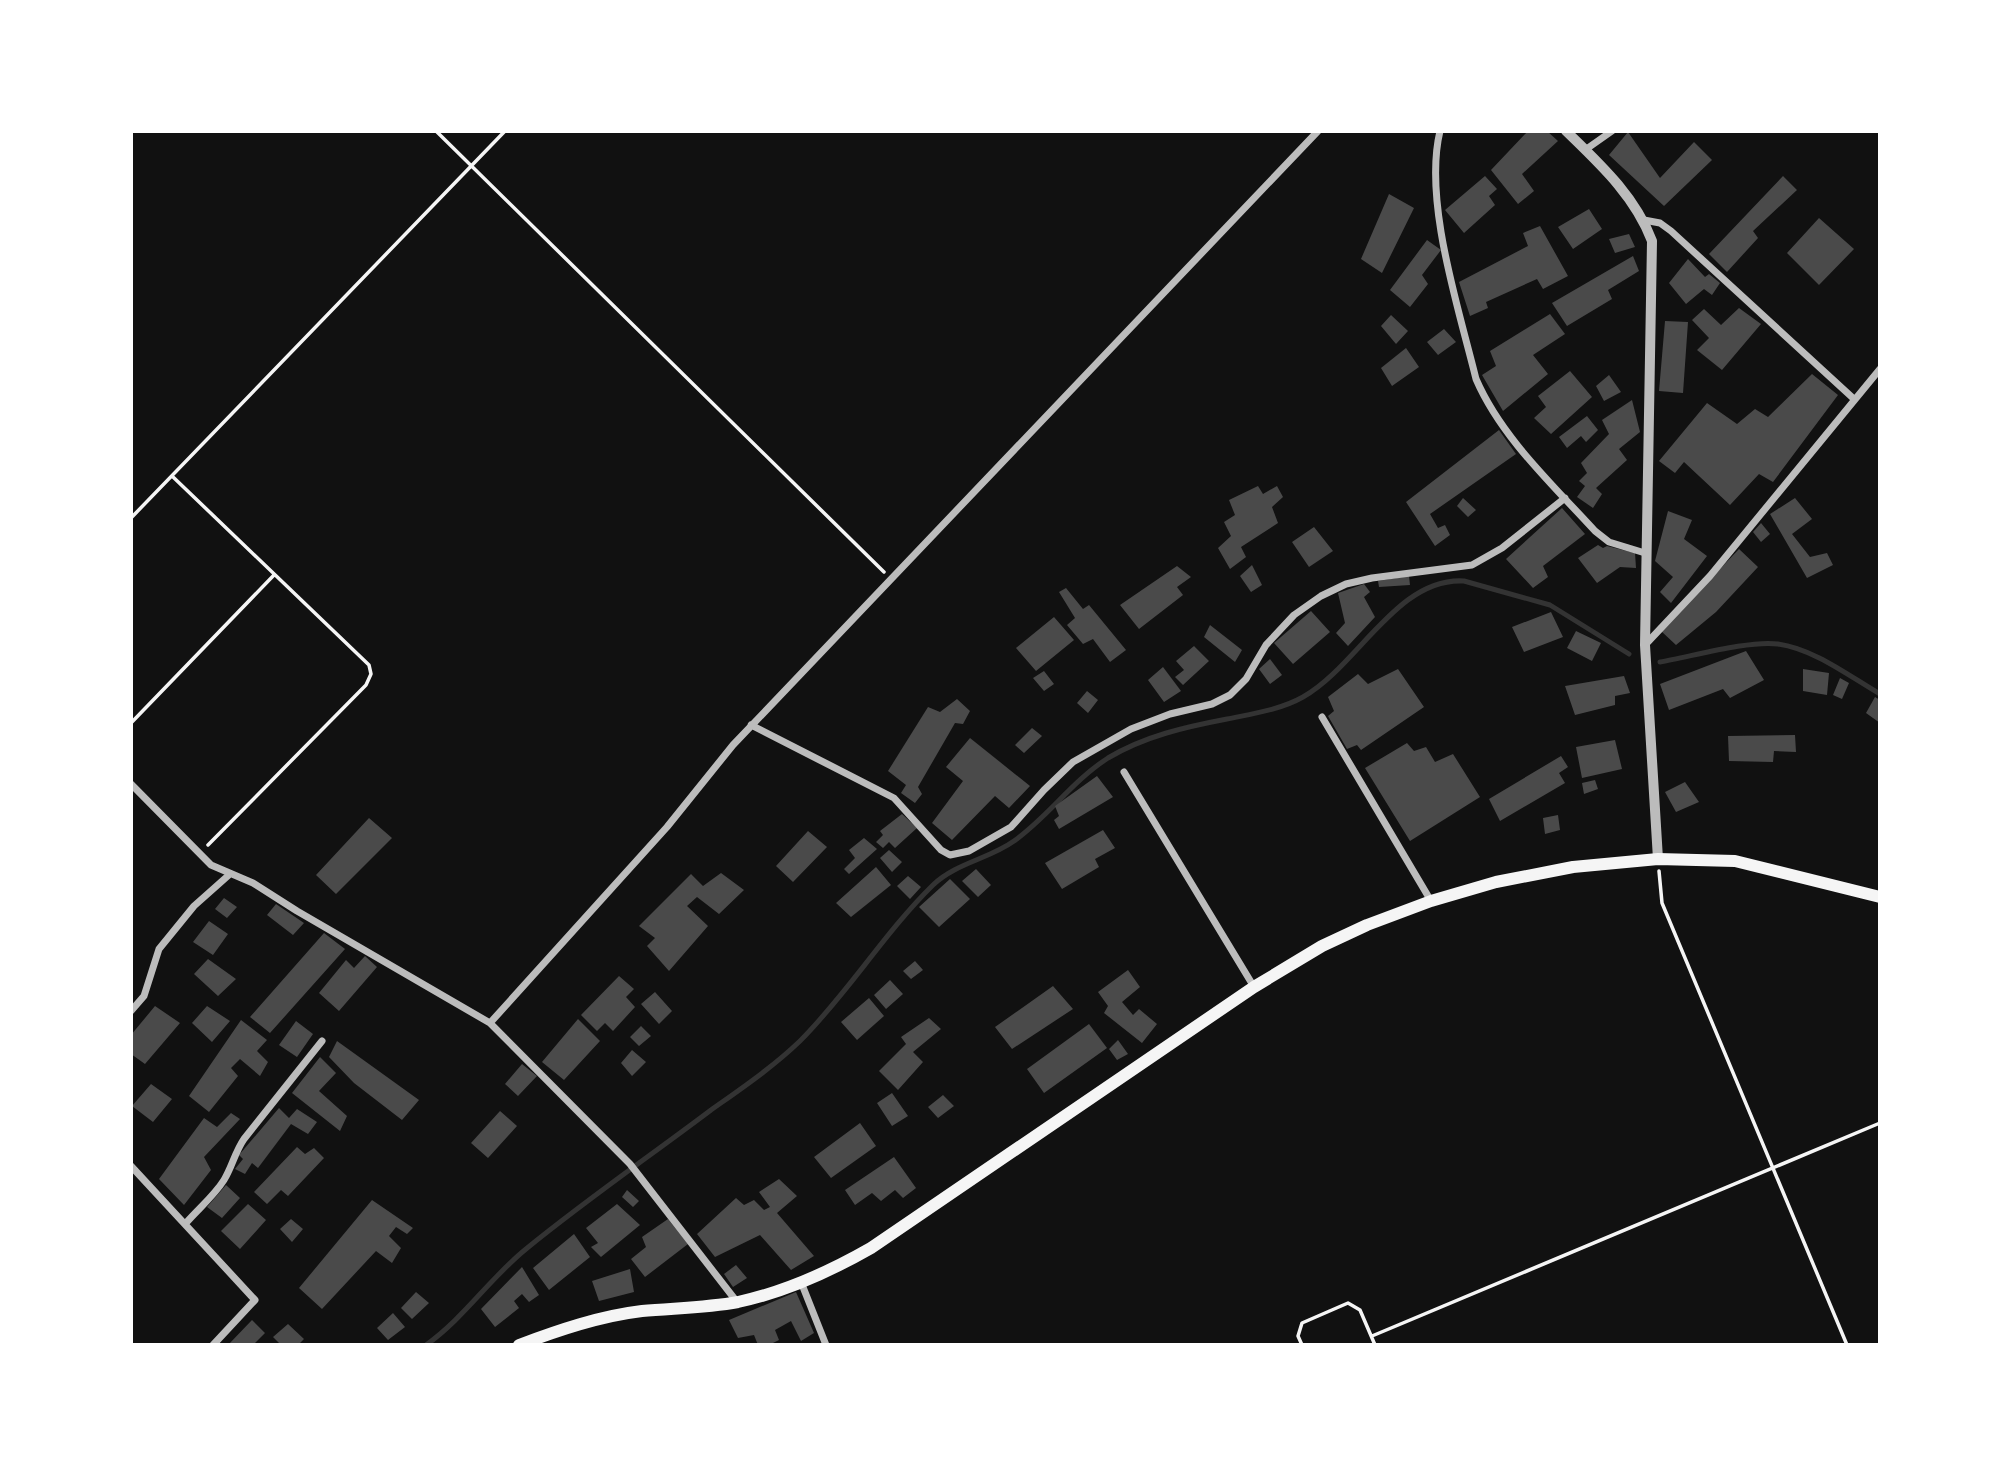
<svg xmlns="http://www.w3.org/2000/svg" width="2011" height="1476" font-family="Inter,sans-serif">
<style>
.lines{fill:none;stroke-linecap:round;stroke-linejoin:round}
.stream{stroke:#333;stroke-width:5}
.building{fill:#4a4a4a}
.path{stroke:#f5f5f5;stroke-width:3.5}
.minor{stroke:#bcbcbc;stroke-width:7}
.tertiary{stroke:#bcbcbc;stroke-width:10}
.secondary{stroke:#f5f5f5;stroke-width:12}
</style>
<rect width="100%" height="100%" fill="#111"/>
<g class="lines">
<path class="stream" d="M1660,662C1690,657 1749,640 1778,644C1814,649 1849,676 1880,694
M426,1345C464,1318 490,1278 526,1249C586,1200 650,1156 711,1110C742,1088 773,1067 800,1041C848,993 885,932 933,885C956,863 989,859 1014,841C1048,817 1072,781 1108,758C1145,736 1185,727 1227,719C1251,714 1280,710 1303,697C1358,666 1397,577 1464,581L1550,605L1629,654"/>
</g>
<path class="building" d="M1528,131H1547L1558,141L1522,174L1534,191L1518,204L1491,170Z
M1628,132L1660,178L1694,142L1712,160L1664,206L1609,155Z
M1485,176L1497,189L1489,196L1495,205L1464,233L1445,210Z
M1783,176L1797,190L1753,231L1758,238L1727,272L1709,254Z
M1389,194L1414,208L1382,273L1361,259Z
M1589,209L1602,229L1573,249L1558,227Z
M1819,218L1854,249L1819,285L1787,253Z
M1540,226L1568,276L1543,289L1537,279L1486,302L1488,308L1470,316L1459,282L1528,246L1523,233Z
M1629,234L1635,247L1615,253L1609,239Z
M1427,240L1441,250L1422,275L1428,284L1410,307L1390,290Z
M1633,256L1639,271L1608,290L1612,299L1567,326L1552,303Z
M1688,259L1705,277L1709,274L1720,283L1712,295L1704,289L1686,304L1669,283Z
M1739,308L1761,324L1722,370L1697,350L1709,338L1692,320L1704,309L1721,325Z
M1550,314L1565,334L1533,355L1548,374L1503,411L1482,375L1496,366L1490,351Z
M1391,315L1408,331L1396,344L1381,326Z
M1665,321L1688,322L1683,393L1659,391Z
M1444,329L1456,342L1438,355L1427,342Z
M1406,348L1419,367L1392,386L1381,368Z
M1570,371L1592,397L1551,434L1534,418L1546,407L1538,396Z
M1812,374L1838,395L1773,482L1759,474L1730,505L1684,462L1675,473L1659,461L1707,403L1737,424L1755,409L1768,417Z
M1609,375L1621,392L1604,401L1596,386Z
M1632,400L1640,432L1619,449L1627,460L1596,488L1602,494L1593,508L1577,497L1585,486L1579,481L1587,473L1581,463L1609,434L1602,420Z
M1587,416L1598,430L1586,442L1581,436L1567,448L1559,437Z
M1499,430L1516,454L1430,514L1438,528L1445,525L1450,535L1435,546L1406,502Z
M1258,486L1263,494L1277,486L1283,497L1272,507L1278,523L1241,547L1246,557L1230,569L1218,548L1231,536L1224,522L1235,515L1229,500Z
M1463,498L1476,510L1468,517L1457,506Z
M1795,498L1812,519L1792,534L1810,557L1827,553L1833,565L1807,578L1770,514Z
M1562,508L1585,534L1543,566L1548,577L1533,588L1506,559Z
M1668,511L1692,520L1684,539L1707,556L1671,603L1660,592L1673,577L1655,561Z
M1761,523L1770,534L1761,542L1753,532Z
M1314,527L1333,551L1309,567L1292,542Z
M1598,545L1603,548L1607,546L1635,553L1636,568L1620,567L1597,583L1578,558Z
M1739,549L1758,567L1716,612L1676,645L1661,631Z
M1252,565L1262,585L1251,592L1240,576Z
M1177,566L1191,577L1177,587L1183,595L1139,629L1120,605Z
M1409,576L1410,585L1379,587L1378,581Z
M1364,584L1370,592L1364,597L1375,617L1348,646L1336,633L1345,623L1338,593Z
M1066,588L1083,609L1089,605L1126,650L1110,662L1093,639L1083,644L1067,625L1075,618L1059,592Z
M1311,611L1330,632L1293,664L1274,643Z
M1551,612L1563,637L1524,652L1512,627Z
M1054,617L1074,640L1036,671L1016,648Z
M1210,625L1242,650L1235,662L1204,637Z
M1576,631L1601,643L1592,661L1567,648Z
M1194,646L1209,661L1183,685L1175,677L1184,670L1176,661Z
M1746,651L1764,680L1730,698L1723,689L1669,710L1660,684Z
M1270,659L1282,675L1270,684L1259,669Z
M1163,667L1181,691L1164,702L1148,680Z
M1398,669L1424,707L1361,750L1357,745L1347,749L1328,716L1334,711L1328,697L1358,674L1368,684Z
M1803,669L1829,673L1827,695L1803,691Z
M1044,671L1054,684L1044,691L1033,678Z
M1624,676L1630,693L1615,696V705L1575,715L1565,686Z
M1840,678L1849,683L1842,699L1833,695Z
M1087,691L1098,700L1088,713L1077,703Z
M1875,697L1880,700V723L1866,713Z
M957,699L970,711L963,724L955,723L918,787L922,794L915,803L901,793L906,785L888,771L928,707L940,712Z
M1032,728L1042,736L1024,753L1015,745Z
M1795,735L1796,752L1774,751L1773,762L1729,761L1728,736Z
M970,738L1030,786L1009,808L995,796L952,840L932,823L963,781L946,767Z
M1615,740L1622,769L1582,778L1576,747Z
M1407,743L1414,751L1426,747L1435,762L1453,754L1480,797L1410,841L1365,768Z
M1561,756L1568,767L1559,773L1565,783L1500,821L1489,799Z
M1097,776L1113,797L1059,829L1054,820L1059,816L1055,806Z
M1595,780L1598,789L1584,794L1582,783Z
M1685,782L1699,802L1676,812L1665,792Z
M902,814L917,828L895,848L889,842L883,848L876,842L883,835L880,831Z
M1558,815L1560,830L1545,834L1543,818Z
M369,818L392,838L336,894L316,875Z
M1103,830L1115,848L1095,859L1099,867L1062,889L1045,863Z
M808,831L827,847L793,882L776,866Z
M864,838L877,849L849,874L844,869L855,858L849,850Z
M889,850L902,862L892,872L880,858Z
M876,867L891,885L851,917L836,903Z
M976,869L991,885L978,897L962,881Z
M721,873L744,890L719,914L697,897L687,906L708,926L669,971L647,946L655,938L639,926L691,874L703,886Z
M908,876L921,887L910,899L897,886Z
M950,879L970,899L939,927L919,907Z
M224,898L237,907L227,918L215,909Z
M276,904L304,923L293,935L267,915Z
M209,921L228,934L213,955L193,942Z
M324,933L345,949L270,1033L250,1017Z
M365,956L377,967L339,1011L319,993L346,960L354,968Z
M208,959L236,979L218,996L194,974Z
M915,961L923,970L911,979L903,971Z
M1128,970L1140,987L1122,1002L1133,1015L1139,1009L1157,1024L1142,1043L1104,1013L1108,1006L1098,992Z
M619,976L634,989L626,997L635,1007L613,1031L605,1023L597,1031L581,1015Z
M890,980L903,994L886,1009L874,995Z
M1053,986L1073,1009L1012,1049L995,1027Z
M655,992L672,1011L659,1024L641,1004Z
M869,998L884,1016L857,1040L841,1022Z
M155,1006L180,1023L145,1064L131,1054V1035Z
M207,1006L230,1021L212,1042L192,1023Z
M929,1018L941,1029L913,1052L923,1062L898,1090L879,1071L906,1044L901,1037Z
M578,1019L600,1041L564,1080L542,1062Z
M241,1020L267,1040L257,1051L268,1062L260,1076L240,1059L231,1068L238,1076L209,1112L189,1096Z
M296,1021L313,1034L297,1057L279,1045Z
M1089,1024L1107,1048L1044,1093L1027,1069Z
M641,1026L651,1036L639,1046L630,1037Z
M1118,1040L1128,1054L1117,1060L1109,1049Z
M337,1041L419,1100L402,1120L354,1083L329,1057Z
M632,1050L646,1062L632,1076L621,1063Z
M320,1057L336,1073L319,1091L347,1116L340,1131L292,1093Z
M522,1064L537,1076L518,1096L505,1084Z
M151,1084L172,1099L153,1122L132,1106Z
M892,1093L908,1116L892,1126L877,1103Z
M943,1095L954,1106L938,1118L928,1107Z
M279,1108L289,1118L297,1109L317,1122L308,1134L291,1124L258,1168L252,1163L245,1174L235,1169L243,1159L239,1155Z
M500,1111L517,1126L488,1158L471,1143Z
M231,1113L240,1119L204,1157L211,1170L184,1205L159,1179L204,1118L217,1127Z
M860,1123L876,1146L831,1178L814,1157Z
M297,1147L305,1154L314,1148L324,1158L288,1196L281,1190L267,1204L254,1192Z
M894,1157L916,1188L903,1198L895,1190L881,1201L872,1193L855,1205L845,1190Z
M779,1179L797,1196L777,1213L814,1256L791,1270L760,1235L715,1257L697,1234L736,1198L744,1205L754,1200L764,1210L770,1207L759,1192Z
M226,1185L240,1198L222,1218L207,1207Z
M627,1190L639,1201L633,1207L622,1197Z
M372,1200L413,1228L407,1234L396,1227L389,1236L401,1248L392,1263L376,1251L322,1309L299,1288Z
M248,1204L266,1220L240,1249L221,1231Z
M617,1204L640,1225L601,1257L591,1247L598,1243L586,1228Z
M291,1219L303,1229L292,1242L280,1229Z
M668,1219L688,1244L645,1277L631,1259L646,1247L642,1237Z
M574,1234L590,1257L549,1290L533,1268Z
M736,1265L747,1278L733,1287L724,1274Z
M522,1267L539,1295L529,1302L522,1294L514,1301L519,1308L495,1327L481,1309Z
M630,1269L634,1292L599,1301L592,1281Z
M416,1292L429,1303L412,1319L401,1308Z
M796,1292L814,1333L801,1341L791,1321L775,1330L779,1340L769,1345H758L754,1335L738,1338L729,1320Z
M393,1313L405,1327L388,1340L377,1328Z
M252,1320L265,1333L253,1345H228Z
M288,1324L304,1339L298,1345H281L273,1337Z"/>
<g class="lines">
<path class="path" d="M436,131L884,572
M172,476L369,665L371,674L366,685L208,845
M131,518L505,131
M131,723L274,575
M1659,871L1662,903L1847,1345
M1372,1336L1880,1123
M1302,1345L1298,1336L1302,1323L1348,1303L1360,1310L1375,1345"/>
<path class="minor" d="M1440,131C1423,201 1459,309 1476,379C1501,437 1553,485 1595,531L1609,542L1645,553
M1585,150L1612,131
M1644,220L1660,223L1671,231L1854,399
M1645,645L1710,576L1880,369
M1322,717L1431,901
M751,725L894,798L941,850L950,855L969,851L1011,827L1044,790L1073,762L1131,729L1170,714L1212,704L1230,695L1246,679L1266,645L1294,615L1321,596L1346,584L1372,578L1472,565L1502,548L1565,498
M1124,772L1254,987
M131,784L211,865L253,883L297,911L490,1023L667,827L733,745L1318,131
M131,1011L144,996L159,949L194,906L230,874
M490,1023L630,1164L737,1302
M131,1166L255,1300L213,1345
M186,1223C198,1209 214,1196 224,1180C232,1167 235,1152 244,1139L322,1041
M801,1282L826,1345"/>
<path class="tertiary" d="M1566,131C1600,164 1635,196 1652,241L1645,645L1658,859"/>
<path class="secondary" d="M519,1345C559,1330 600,1316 642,1311C674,1308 706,1308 738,1302C785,1292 829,1272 871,1248L1254,987L1322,946L1367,925L1431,901L1496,882L1573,867L1658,859L1735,861L1880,897"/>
</g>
<rect width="2011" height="1476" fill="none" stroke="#ffffff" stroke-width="266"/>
</svg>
